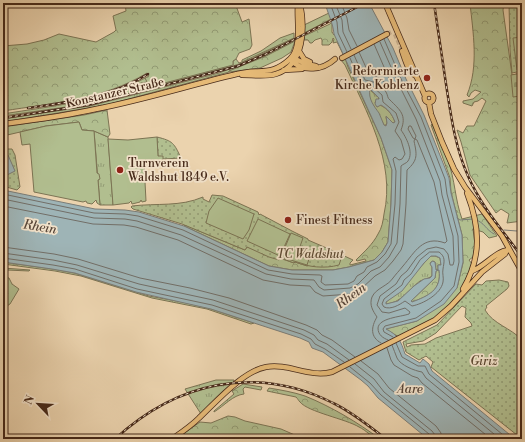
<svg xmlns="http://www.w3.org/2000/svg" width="525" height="442" font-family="'Libre Bodoni',serif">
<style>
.grass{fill:url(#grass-tufts);stroke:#7c7454}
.forest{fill:url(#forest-crowns);stroke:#7c7454}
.cemetery{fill:url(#cemetery-stones);stroke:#7c7454}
.park{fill:url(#park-dots);stroke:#7c7454;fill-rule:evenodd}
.garden{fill:#b1be8f;stroke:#7c7454}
.water{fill:#9eb4b6;stroke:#7b7d78;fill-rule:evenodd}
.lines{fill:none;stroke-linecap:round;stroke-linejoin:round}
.shore{stroke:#726f68;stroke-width:1}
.stream{stroke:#7b7d78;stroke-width:1}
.primary-tunnel{stroke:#cab190;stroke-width:4.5;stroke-dasharray:4.5 2;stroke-linecap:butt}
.primary-casing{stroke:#472a1a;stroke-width:6}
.primary{stroke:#e6ba77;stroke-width:4.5}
.rail-casing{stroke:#472a1a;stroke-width:2.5}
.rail{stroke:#f2e2ca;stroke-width:1;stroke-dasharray:3;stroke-linecap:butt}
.poi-dot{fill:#8f2418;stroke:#f2e2ca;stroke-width:1.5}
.labels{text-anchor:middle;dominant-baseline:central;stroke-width:3.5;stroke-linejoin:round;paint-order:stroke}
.poi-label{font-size:12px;fill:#472a1a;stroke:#f2e2ca;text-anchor:start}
.street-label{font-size:12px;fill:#472a1a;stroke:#f2e2ca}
.park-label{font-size:12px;font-style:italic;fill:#5c4831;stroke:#f2e2ca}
.water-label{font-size:13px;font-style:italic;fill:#584639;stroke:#f2e2ca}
</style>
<defs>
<pattern id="grass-tufts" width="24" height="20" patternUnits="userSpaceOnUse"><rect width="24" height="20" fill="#b1be8f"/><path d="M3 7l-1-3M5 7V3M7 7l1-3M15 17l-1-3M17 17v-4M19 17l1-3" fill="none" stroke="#929b74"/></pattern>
<pattern id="forest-crowns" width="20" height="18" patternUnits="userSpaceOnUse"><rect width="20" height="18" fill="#b1be8f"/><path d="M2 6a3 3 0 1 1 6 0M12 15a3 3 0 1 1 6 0" fill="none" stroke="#929b74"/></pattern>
<pattern id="cemetery-stones" width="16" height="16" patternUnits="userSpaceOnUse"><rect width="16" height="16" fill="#b1be8f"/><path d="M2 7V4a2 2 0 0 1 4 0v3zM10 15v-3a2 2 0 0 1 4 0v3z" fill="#929b74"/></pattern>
<pattern id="park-dots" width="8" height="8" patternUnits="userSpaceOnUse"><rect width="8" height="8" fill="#b1be8f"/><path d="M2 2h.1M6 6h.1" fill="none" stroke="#929b74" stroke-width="1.8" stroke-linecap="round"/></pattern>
</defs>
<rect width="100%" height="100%" fill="#ebd3ae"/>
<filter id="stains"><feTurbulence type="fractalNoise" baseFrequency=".005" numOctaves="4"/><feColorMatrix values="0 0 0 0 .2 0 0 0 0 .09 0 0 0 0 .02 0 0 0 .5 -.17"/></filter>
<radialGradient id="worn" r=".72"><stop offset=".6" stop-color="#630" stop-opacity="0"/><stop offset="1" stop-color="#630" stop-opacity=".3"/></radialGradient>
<path class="grass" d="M294,38L295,41C274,54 252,63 229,71V72L106,105L3,122V119L90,106L219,73L254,60L287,44L286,43L253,59L233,66L135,93L80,105L3,116V114C51,106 102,102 145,78L148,82L134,91L233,65V61L236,59L239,63L253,58Z
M369,89L379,98L375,102L377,107L380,105C388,109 392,114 395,122L393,123L386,117L387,123L385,126L384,125L369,98Z
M94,131L108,137L113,205H100Z
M431,256H435L440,258L441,265H438V270H436L435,262L433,261L430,263L432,267V276C428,279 424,279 420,281C408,290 401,303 386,304V302L406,286C408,279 425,262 431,256Z
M216,380H234L233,384L201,414L185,389Z"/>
<path class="forest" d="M125,3H235L242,22L249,19L252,45L250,49L239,53L236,59L233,61V65L134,91L132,87H133L141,83L147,82L145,78L149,76L147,73C102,100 53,103 3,111V46L27,44L44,40L59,34L96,42L114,32L116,30L113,16L126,11Z
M470,3H504L503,10L512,75L522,73V221L507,223L509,214L501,209L496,213L470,175L461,142L457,130L463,133L467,126H474L486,101L482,98L478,101L474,102L472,106L463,103V101L473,99L481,92L475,90L471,93L469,97L467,95C479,66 473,33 470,3Z
M329,13L331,19L304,33V25Z
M332,21V32L334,35L336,34L343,54L337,42L333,43L334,39L333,38L332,42L329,45H322V40L321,38L315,40L312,43H310L308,40H304V36L330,24Z
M294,33V38L242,62V60L261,51L280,38Z
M295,41L291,52L282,58L260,68L229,72V71L266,56Z
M345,58L348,67L381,138L392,170L391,204L388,242L382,252L374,260L349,267L333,270H292L269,266L184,226L185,225L245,250L247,247L294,263L295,262L307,266L337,257L338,253L353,260L350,263V265L366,261L365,259L357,261L356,260C364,252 373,244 378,234C382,228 383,221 384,214C396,162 366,111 345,65L341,60Z
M107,110L110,134L108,137L94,131L82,130L79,122L46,126L3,136V127L84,115Z
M432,124C437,137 444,148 448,161C455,179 455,200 462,219L482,214L497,236L489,238L483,232L473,229L475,245L473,257L469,260L472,264L458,298L444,313L401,338L385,329L417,321L457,288L463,263L462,235L451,192L450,178L431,125Z
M3,262L52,269L74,273L149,296L187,303L211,309L254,323L251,324L207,309L152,298L81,276L55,271L3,264Z
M3,268L30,270L29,271L7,270L5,277L9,278L12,284L19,289L10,304L7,306L3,305Z
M436,270H439C442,290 429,296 412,302L411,301L435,278Z
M243,384L262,387L261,390L245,387L243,389L244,394C233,395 224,406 214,412V411L234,394L232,391Z
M269,388C281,390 293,392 305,396C332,407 357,422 380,439C373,439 366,430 359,427C346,419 308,412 300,402C298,400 298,399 296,397L267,391Z
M228,416L235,417L245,421L281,429L304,439H176L200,422L211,423Z"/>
<path class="cemetery" d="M522,73V97L520,96L513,97L511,75Z"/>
<path class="park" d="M509,3H522V71L512,73L510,50Z
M157,137C173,141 174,143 181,158L163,159L158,156Z
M3,145L7,146V149H12L15,155L20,187L17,190L3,186Z
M212,195L223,196L258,212L259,215L260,214L292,231L308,239V240L338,253L337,257L341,259L339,265C324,269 309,267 295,262L294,263L281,258L279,260L269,257L247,247L245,250L182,224L133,209L131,207L132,206C157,203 180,207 203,197V199L209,202Z
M499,280L508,282L509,286L507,289L486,306L487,307L485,310C493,324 511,328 522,340V439L431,367L433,362L426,356L419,360L406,352L403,342L437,325L476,284L482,285L486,281ZM462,306L466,308L465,317L471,323L472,326L436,338L425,344L411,345L407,347L406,344L423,341L436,333Z"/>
<path class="garden" d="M522,37V69L517,70L513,38Z
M79,122L82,130L94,131L97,173L99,174L100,179L98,180L100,205L97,203L96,200L92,204L87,203L86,201L83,202L34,192L30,144L22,145L20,132L46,126Z
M157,137L158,156H163V161H159V163H144L146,201L142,202L141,200L140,202L132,204L131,201L129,203L113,205L108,139L128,140Z
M218,198L254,214L249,230L243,239L206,223L209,211Z
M258,219L290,234L280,256L247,241Z
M291,233L303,238L297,255L309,259L307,265L281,257Z"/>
<path class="water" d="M325,3H369L393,48L406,79L424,115L449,178L451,193L462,235L463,262L457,288L444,304L417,321L386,329C398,335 401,341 405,354L420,363L423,359L429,364L432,371L515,439H428L378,398L368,386L361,380L323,352L312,348L309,342L300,338L211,309L136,292L75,273L52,269L3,262V190L95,209L125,210L139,212L184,226L269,266L292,270H333L349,267L374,260L382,252L388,242L391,204L392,170L381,138L334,34C333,23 328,14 325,3ZM370,89L379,98V99H376L375,104L377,107L381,105C388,109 392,114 395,122L393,123L386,116L387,123L386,126L384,125C382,121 381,117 379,113C374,106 368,99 370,89ZM431,256H436L440,258L441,265H438V270H436L435,262L432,261L430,264L432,267V276L430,278L424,279L414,286L398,301L386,304V302L402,291L424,263ZM439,270C442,290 428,296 412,302L411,301L435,278L436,271Z
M8,155L15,171L7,175L3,172V157Z"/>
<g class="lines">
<path class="shore" d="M330,3L337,22L338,33L347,52
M335,3L342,20L343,32L351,49
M341,3L347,18L349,30L357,46
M384,39L402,81L421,117L445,179L447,194L458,236L459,262L454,286L441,301L416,318L385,326L383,329L384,332L393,337
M380,42L398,83L416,119L440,181L442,195L453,236L454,261L453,265H450L448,254L444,249L436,247L427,249L417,257L407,271L401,276L396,284L380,296L377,305L382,312L389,313L405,308L410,312L409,314C400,317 379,318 378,328C378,335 383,338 388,340
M359,52L369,74L378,77L388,85L390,86L391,83L374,44
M3,194L94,213L125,214L138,216L183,230L268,270L292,274L320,275L322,276L321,282L325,285L348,284L354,281L357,276L364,272L367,267L377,262L385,254L391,244L395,204L396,171L393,159L395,157L399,160L402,159L405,154L401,140L395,131L399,122L396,113L383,102L382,95L373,87L369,86L365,89L363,88L350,58
M3,199L94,218L125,219L137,221L181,235L266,274L291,279L314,280L319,287L324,290L350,288L358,284L371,271L380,267L389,257L397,243L400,204L401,166C403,164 407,163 408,161C414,152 406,137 401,130C407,115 400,110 390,100C387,98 388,95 386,92C380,83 374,82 365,80L354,55
M3,206L93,224L124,225L136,227L178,240L263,280L290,285L310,286L315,292L323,296L351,294L361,289L375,276L385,270L393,261L401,250L403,244L406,204L407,170C418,160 417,155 414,141L415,139L413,138L408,129L409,126H411L416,136L415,139L417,140L434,182L447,241L445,243C423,235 415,252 403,266C399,271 396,274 393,278C388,286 376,288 372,297C369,305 373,311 377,317C371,327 370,337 381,343
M3,247L54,254L78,259L140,278L190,288L229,298L306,325L317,330L322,335L332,340L355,357
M430,252H439C446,257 444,262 443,269C442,273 444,278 443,282C441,294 423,304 412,306L405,301C399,305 391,310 384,307L382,304L384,299L402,285L404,280L411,274L420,260Z
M3,253L53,260L77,265L139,284L213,300L304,330L314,335L318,340L327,344L349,360
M3,258L53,265L75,269L137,289L212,305L301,334L311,339L315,344L325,349L344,362
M396,343L402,357L418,366H425L429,374L508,439
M392,345C394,349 395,354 397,358C400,365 415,371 422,372L426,378L500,439
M387,348L391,360L394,365L412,376L418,378L422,383L491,439
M361,361L378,374L389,388L436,426L441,433V439
M355,364L374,379L384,392L432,431L435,435V439
M350,367L370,383L381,395L429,434L430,439"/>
<path class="stream" d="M457,218L460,220L473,219
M476,220C484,222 486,230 494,234
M504,230L517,231L522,225"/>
<path class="primary-tunnel" d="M387,34L391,32
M395,34L402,50"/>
<g class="primary-casing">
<path id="primary" d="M385,3L425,96
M299,51L304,59L310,62
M402,51C405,59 408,72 416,76
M293,58L306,64L316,66
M342,58L387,34
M291,60C303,73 323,70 335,59
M284,70L302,69
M242,75C253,75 266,77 276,74C305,65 305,27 300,3
M424.5 98a4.5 4.5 0 1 1 9 0a4.5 4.5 0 1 1-9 0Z
M429,103L431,114L442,142L454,169L465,187L502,236L522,272
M3,124C34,120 65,116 96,109C143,100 190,85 237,74C259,68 271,77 290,59C303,47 296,18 298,3
M472,271C484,267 496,251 508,250
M463,289C482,257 480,227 467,193
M172,439C182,432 191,426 199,418C216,402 243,371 266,367C289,363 309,378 332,372L435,320L451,306L482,272L505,254L507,250"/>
</g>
<use href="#primary" class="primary"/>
<g class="rail-casing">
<path id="rail" d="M434,3C438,30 442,57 446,84C451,116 455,147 468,176C481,206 503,231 522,257
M28,108C69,102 112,97 148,74
M3,118L88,105L238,66L266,54L365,3
M115,439C177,382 256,364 333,403C352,412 369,426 386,439"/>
</g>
<use href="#rail" class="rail"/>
</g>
<g class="poi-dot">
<circle cx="427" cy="78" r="4"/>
<circle cx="120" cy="170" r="4"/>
<circle cx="288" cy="220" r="4"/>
</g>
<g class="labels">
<g class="poi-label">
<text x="419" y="71" text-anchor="end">Reformierte<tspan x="419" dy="14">Kirche Koblenz</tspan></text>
<text x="128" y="163">Turnverein<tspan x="128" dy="14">Waldshut 1849 e.V.</tspan></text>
<text x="296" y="220">Finest Fitness</text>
</g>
<g class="street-label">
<text transform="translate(115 93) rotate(-13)">Konstanzer Straße</text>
</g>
<g class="park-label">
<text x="310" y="254">TC Waldshut</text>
<text x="484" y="361">Giriz</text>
</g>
<g class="water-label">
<text transform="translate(40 227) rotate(9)">Rhein</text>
<text transform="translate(351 296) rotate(-36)">Rhein</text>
<text x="410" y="389">Aare</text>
</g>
</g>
<rect width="525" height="442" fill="none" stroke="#ebd3ae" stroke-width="16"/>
<rect x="4" y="4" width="517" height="434" fill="none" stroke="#472a1a" stroke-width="2"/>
<rect x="8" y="8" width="509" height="426" fill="none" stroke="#472a1a"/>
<g transform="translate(38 404) rotate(295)" stroke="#f2e2ca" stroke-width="3" paint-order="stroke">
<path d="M0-3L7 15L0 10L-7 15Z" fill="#472a1a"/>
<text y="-6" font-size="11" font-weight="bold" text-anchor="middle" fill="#472a1a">N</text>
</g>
<rect width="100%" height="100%" filter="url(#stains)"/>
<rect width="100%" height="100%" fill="url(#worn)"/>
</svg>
